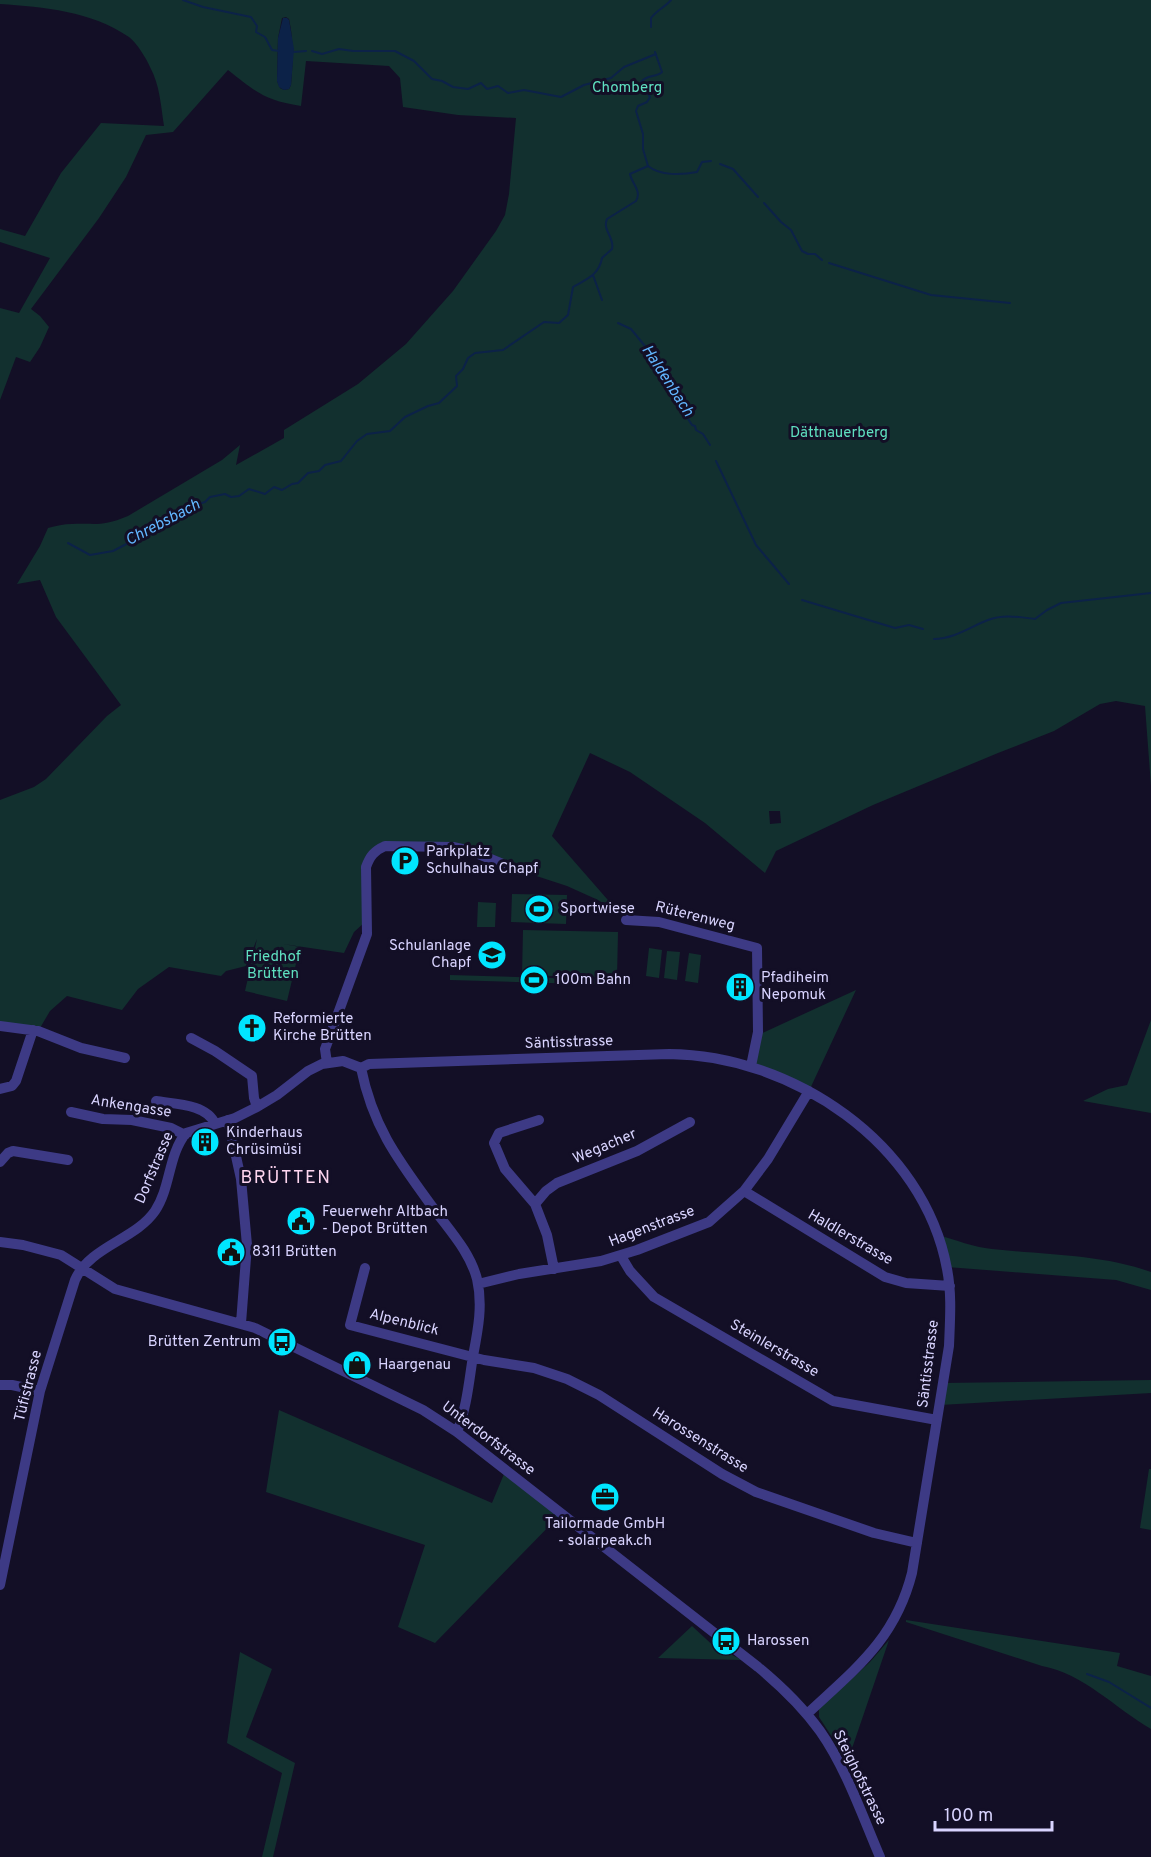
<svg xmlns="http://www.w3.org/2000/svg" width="1151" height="1857" font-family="Overpass,sans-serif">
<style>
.green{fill:#12302f;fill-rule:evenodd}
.water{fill:#0c2248}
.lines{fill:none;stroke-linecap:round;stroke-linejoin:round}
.stream{stroke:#0c2248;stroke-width:2}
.minor{stroke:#3d3a85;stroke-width:10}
.labels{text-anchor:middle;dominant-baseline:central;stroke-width:6;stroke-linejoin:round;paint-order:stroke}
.park-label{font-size:15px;fill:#5fe0c0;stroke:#130f26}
.poi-label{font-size:15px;fill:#d9d4ff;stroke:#130f26;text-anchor:start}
.street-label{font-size:15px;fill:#d9d4ff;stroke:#130f26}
.water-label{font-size:16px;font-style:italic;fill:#62b6ff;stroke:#130f26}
.quarter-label{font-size:18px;letter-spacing:1.5px;fill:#ffd6f0;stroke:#130f26}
</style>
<rect width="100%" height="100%" fill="#130f26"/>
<path class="green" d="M0,0H1151V786L1145,706L1116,701L1100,704L1054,731L998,753L873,805L776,851L765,873L705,823L630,772L590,753L552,836L621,915L598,900L567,886L515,869L471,851L385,846L369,858L365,922L354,932L344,953L283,944L300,947L287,1001L245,991L257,939L246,966L226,971L221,976L169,967L138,989L122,1010L67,996L50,1011L40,1028L0,1026V800L34,787L46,779L107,716L121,705L56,617L40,580L17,584L40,546L48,528C56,526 64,524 72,524C97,523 102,527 128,516L222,460L240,445L236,465L284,438V430L358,384L406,344L453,291L496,231L505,215L509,194L516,118L458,115L403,107L400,78L389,66L306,61L301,106C264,100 256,92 228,70L173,132L146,135L126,177L99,218L31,309L40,316L49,327L40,347L30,362L16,357L0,400V308L19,313L50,258L0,242V229L25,236L61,173L101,123L164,126C161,107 160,85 150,67C146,58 137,43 129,37C91,11 44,7 0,4ZM286,17L289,19C294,42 293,61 291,85L289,89L284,90L280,88L277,81L278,38L282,18ZM769,811H780L781,823L770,824Z
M512,894L567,895L566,924L511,922Z
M478,902L496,903L495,927H477Z
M523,930L618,932L617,978L522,975Z
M649,948L662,950L659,978L646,976Z
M667,951L680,952L677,980L664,978Z
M689,953L701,955L698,983L685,981Z
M450,975L617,980V985L450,980Z
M856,990L809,1091L751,1066L758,1035Z
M1151,1020V1113L1083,1101L1108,1089L1127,1085Z
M938,1235C956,1240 973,1247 992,1249C1045,1255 1100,1254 1151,1272V1290L1116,1280L947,1267Z
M1151,1380V1393L940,1405L943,1383Z
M279,1410L492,1503L504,1474L559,1516L435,1643L398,1627L425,1545L266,1492Z
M1149,1469H1151V1530L1140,1528Z
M906,1620L1120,1653L1117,1666L1151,1676V1729C1116,1709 1083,1673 1042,1666L906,1622Z
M692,1626L719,1651L720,1649L742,1660L658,1658Z
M889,1640L846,1766L834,1740L819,1717V1709L870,1662Z
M240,1652L272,1669L246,1737L295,1763L273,1857H262L282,1773L227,1743Z"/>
<path class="water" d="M283,18H287L289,20L294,49L291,85L289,89L284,90L279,87L277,81L278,38Z"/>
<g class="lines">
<path class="stream" d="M183,0L203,7L251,17L257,26L256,32L265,37L272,50L279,51
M651,27V18C657,10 665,7 671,0
M312,51L322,54L339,49L353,51H395L414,61L432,79L442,81L453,87L468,89L481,83L487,89L498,86L508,93L524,90L561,97L584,85L611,78L624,67L656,54
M294,52L306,51
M720,164L733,169L758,197
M648,166C660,176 682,175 697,172L702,162L711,161
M764,203L781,222L791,230L802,251L808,254H815L822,260
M829,263L931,295L1010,303
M593,275L602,300
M618,323L631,329L662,367L660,372C669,379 676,390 677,402L692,425L695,426L696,430L703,434L710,445
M716,461L756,545L789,584
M68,543L90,555L113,551L138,538L155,525L191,512L196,505L205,502L210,497L225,494L231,497L239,496L249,489L265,494L274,487L282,490L292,484L298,483L308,473L319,471L325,465L341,461L357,441L367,434L390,431L405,417L428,406L439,403L457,386L456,376L463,369L468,358L475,353L503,350L544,322L559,323L568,315L573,287C587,279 599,275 602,258L612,249C615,238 602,230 607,219L636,201C642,191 632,184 630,174L648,166L643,149V134L636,111L638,106L647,102L650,97L642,86L641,82C647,74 656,78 662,72L655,52
M802,600L895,628L909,625L923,629
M934,639C954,639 970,627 988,620C1003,614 1019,617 1035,619L1047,610L1061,603L1151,593
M1087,1674L1109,1682L1151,1708"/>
<path class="minor" d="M626,920L659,922L757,948L758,1032L751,1066
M0,1026L38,1031L81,1048L125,1058
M191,1038L215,1051L252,1076L254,1098L257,1107
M327,1063L325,1049L328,1041L367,934L366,867C370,856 374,851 385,846L453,847L471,851L515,869
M361,1068L369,1064L669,1054C792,1055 924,1143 947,1269C952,1294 950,1320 949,1346L912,1573C895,1640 855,1669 807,1714
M361,1068C373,1128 399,1161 434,1209C450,1231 470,1252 477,1279C483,1305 478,1330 473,1356C469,1381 467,1407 457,1432
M0,1089L12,1086L16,1081L33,1030
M156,1101C174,1104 207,1104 215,1124
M71,1112L103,1119L132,1120L171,1128L185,1135
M228,1120L241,1179L247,1245L241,1323
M539,1120L499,1133L494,1143L505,1169L535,1204L547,1235L554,1269
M0,1162L8,1153L13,1151L68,1160
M744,1191L885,1277L906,1283L950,1286
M535,1204L546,1191L557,1183L637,1151L690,1122
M0,1242L23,1245L61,1255L115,1289L255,1328L423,1410L457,1432L758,1667C781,1686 802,1706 820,1731C846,1768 862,1815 880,1857
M621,1256L630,1271L654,1297L833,1401L937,1420
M365,1268L350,1325L484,1360L534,1368L567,1379L599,1395L722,1474L756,1492L874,1533L917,1543
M478,1284L519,1274L601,1261L637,1250L709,1222L744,1191L768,1159L809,1091
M0,1385H12L40,1391
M0,1585L40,1391L75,1280C90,1246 135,1240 155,1211C171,1187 168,1155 186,1133L235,1118L257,1107L277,1095L308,1071L322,1064L343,1061L361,1068"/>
</g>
<defs>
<g id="parking-disc" transform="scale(1.5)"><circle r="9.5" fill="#00e5ff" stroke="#130f26"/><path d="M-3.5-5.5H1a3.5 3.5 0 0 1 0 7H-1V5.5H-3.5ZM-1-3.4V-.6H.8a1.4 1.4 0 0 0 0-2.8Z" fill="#111"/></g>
<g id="stadium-disc" transform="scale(1.5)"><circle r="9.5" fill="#00e5ff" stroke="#130f26"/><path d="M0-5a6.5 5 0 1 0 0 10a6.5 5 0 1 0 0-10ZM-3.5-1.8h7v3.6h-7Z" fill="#111"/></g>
<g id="school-disc" transform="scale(1.5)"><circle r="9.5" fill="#00e5ff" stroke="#130f26"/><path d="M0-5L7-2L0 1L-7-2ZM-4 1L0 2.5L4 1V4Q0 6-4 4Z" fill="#111"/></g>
<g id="building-disc" transform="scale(1.5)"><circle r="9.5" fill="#00e5ff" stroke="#130f26"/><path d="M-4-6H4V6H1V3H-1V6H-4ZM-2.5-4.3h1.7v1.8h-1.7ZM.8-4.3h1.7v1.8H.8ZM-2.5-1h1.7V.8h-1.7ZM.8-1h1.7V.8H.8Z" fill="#111"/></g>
<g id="church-disc" transform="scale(1.5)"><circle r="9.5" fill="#00e5ff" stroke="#130f26"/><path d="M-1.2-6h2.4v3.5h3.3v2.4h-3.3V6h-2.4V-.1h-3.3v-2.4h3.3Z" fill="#111"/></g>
<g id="civic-disc" transform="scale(1.5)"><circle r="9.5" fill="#00e5ff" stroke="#130f26"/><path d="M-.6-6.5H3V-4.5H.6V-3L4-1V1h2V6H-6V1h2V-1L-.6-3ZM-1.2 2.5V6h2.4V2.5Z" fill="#111"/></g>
<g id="bus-disc" transform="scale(1.5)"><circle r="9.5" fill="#00e5ff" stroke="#130f26"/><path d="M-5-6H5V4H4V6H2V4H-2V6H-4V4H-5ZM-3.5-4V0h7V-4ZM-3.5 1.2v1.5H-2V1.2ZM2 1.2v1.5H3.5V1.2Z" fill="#111"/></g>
<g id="shop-disc" transform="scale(1.5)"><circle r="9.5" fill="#00e5ff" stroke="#130f26"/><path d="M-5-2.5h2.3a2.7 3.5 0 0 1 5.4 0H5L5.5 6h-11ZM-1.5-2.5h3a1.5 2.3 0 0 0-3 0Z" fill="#111"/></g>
<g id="office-disc" transform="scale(1.5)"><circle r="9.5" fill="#00e5ff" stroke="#130f26"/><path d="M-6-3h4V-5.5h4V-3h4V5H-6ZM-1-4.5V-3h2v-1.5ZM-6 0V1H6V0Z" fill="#111"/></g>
</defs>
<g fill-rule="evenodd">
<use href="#parking-disc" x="405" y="861"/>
<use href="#stadium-disc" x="539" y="909"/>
<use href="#school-disc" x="492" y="955"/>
<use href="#stadium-disc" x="534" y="980"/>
<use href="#building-disc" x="740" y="987"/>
<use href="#church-disc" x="252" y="1028"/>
<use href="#building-disc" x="205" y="1142"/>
<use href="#civic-disc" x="301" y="1221"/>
<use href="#civic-disc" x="231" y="1252"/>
<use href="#bus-disc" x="282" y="1342"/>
<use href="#shop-disc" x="357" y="1365"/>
<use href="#office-disc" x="605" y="1497"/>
<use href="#bus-disc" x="726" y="1641"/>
</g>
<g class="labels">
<g class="park-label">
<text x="627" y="88">Chomberg</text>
<text x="839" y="433">Dättnauerberg</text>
<text x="273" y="957">Friedhof<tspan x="273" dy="17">Brütten</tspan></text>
</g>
<g class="poi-label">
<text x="426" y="852">Parkplatz<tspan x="426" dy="17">Schulhaus Chapf</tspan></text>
<text x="560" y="909">Sportwiese</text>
<text x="471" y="946" text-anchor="end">Schulanlage<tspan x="471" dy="17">Chapf</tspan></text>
<text x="761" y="978">Pfadiheim<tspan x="761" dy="17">Nepomuk</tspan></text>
<text x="555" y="980">100m Bahn</text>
<text x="273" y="1019">Reformierte<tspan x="273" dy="17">Kirche Brütten</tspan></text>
<text x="226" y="1133">Kinderhaus<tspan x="226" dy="17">Chrüsimüsi</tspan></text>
<text x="322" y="1212">Feuerwehr Altbach<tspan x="322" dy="17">- Depot Brütten</tspan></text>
<text x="252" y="1252">8311 Brütten</text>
<text x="261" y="1342" text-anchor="end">Brütten Zentrum</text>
<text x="378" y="1365">Haargenau</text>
<text x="605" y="1524" text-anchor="middle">Tailormade GmbH<tspan x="605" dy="17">- solarpeak.ch</tspan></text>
<text x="747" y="1641">Harossen</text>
</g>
<g class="street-label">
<text transform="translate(695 917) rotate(14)">Rüterenweg</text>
<text transform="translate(569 1043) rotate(-2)">Säntisstrasse</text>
<text transform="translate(131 1107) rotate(9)">Ankengasse</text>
<text transform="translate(605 1147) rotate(-23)">Wegacher</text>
<text transform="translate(155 1168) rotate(-67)">Dorfstrasse</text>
<text transform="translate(652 1227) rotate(-21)">Hagenstrasse</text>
<text transform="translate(850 1238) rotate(30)">Haldlerstrasse</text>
<text transform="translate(404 1323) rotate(14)">Alpenblick</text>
<text transform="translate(774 1349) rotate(30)">Steinlerstrasse</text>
<text transform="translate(929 1364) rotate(-83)">Säntisstrasse</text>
<text transform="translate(29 1386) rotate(-76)">Tüfistrasse</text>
<text transform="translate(488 1439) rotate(37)">Unterdorfstrasse</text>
<text transform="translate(700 1441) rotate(32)">Harossenstrasse</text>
<text transform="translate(859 1778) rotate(64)">Steighofstrasse</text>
</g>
<g class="water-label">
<text transform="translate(667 381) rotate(57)">Haldenbach</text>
<text transform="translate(163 523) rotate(-28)">Chrebsbach</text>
</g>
<g class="quarter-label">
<text x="286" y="1178">BRÜTTEN</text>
</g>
</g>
<path d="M935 1821v9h117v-9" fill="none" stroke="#d9d4ff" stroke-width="3"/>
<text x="944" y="1821" font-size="18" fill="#d9d4ff" stroke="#130f26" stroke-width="4.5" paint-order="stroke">100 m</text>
</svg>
